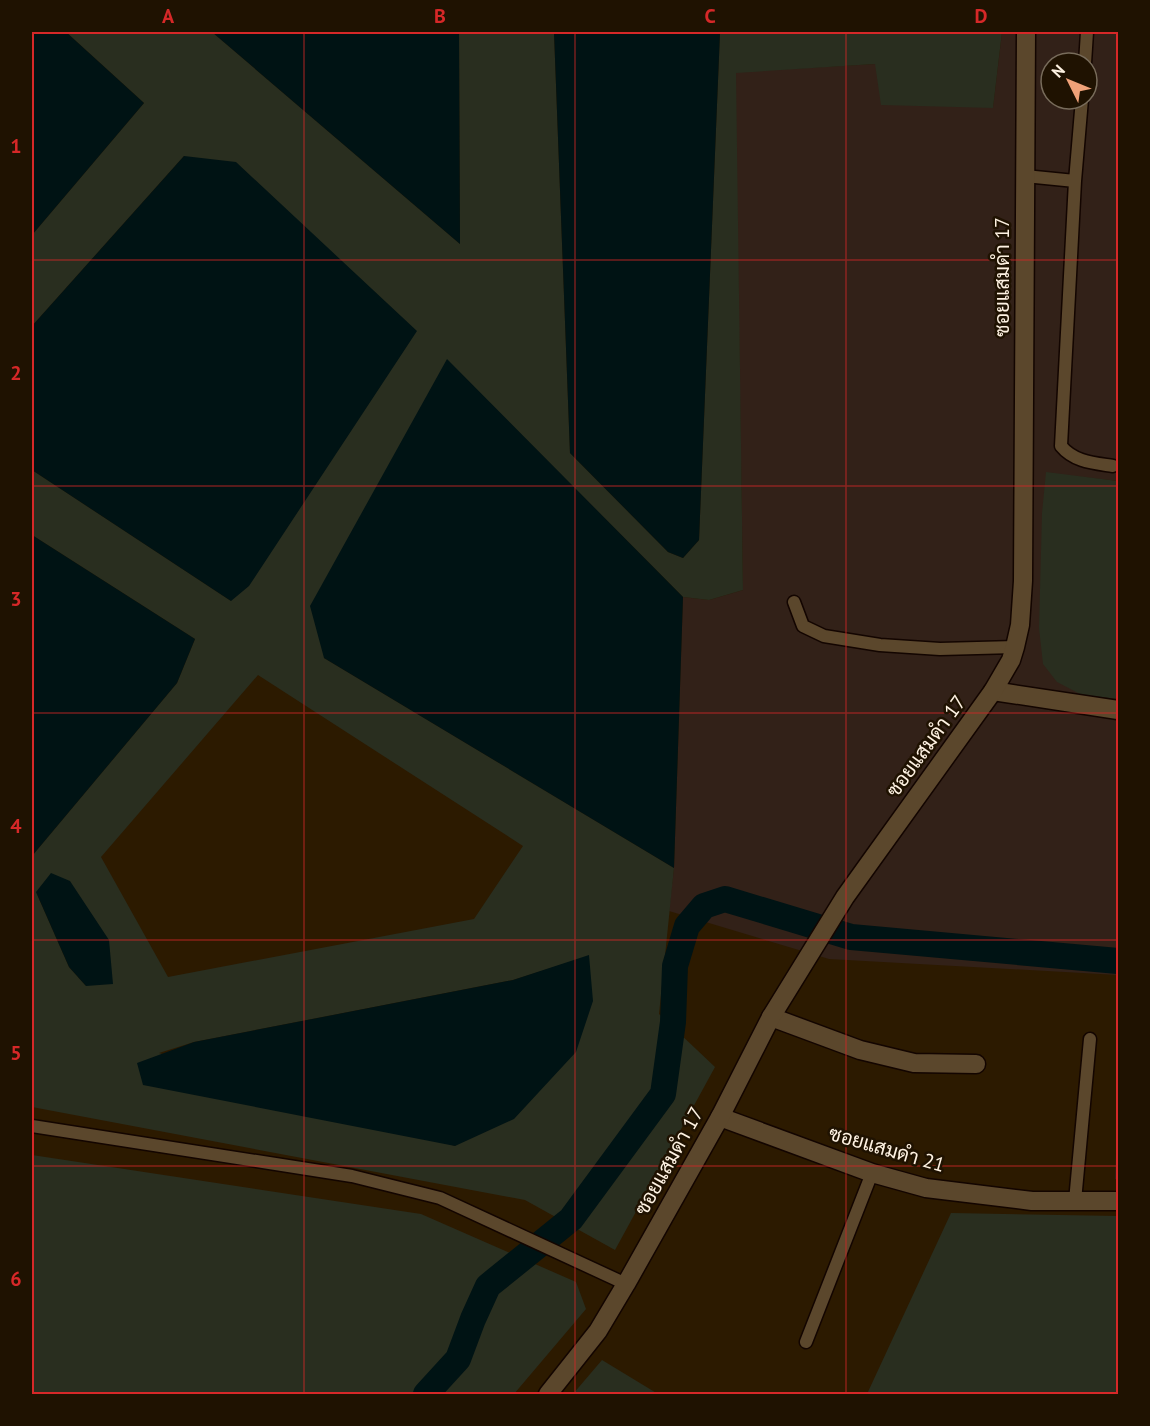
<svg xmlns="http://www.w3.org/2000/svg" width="1150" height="1426" font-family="'PT Sans',Sarabun,sans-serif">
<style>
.industrial{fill:#322118;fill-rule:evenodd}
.green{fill:#292e1f;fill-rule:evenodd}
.water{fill:#001314}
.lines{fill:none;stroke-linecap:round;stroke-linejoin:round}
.canal{stroke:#001314;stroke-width:26}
.lane-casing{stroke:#130500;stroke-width:15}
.street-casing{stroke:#130500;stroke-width:21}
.secondary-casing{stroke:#130500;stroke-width:21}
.lane{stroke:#5b472c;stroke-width:12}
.street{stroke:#5b472c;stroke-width:18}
.secondary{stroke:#5b472c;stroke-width:18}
.grid{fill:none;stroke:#d62828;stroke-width:1.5;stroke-opacity:0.55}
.labels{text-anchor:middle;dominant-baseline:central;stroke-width:5;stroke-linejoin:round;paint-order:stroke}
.street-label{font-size:20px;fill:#fef2e2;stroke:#1f1201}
.neatline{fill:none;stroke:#d62828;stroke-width:2}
.grid-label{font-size:20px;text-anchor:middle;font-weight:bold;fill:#d62828}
</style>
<rect width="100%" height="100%" fill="#2c1a00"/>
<path class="industrial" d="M1002,32H1118V481L1046,473L1082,695L1118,699V975L829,959L669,911L674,868L683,597L709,600L743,590L735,72L875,64L993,107ZM1051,63H1087V99H1051Z
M1118,1101V1179H1115Z"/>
<path class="green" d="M66,32H212L460,244L459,32H554L570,453L668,552L683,558L699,540L720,32H1002L993,108L881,105L875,64L736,73L743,590L709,600L683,597L447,360L324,658L674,868L659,1014L715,1067L615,1250L525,1200L32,1107V856L177,683L195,639L32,535V470L231,601L184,156L32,326V235L144,103ZM258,675L523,846L474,919L168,977L101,857ZM36,892L86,986L69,967ZM589,956L455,1146L159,1053L194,1042L513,980Z
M1046,472L1118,481V699L1082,695L1057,682L1043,664L1039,628L1042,513Z
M32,1155L421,1214L576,1282L586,1309L514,1394H32Z
M951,1213L1118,1216V1394H867Z
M602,1360L658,1394H573Z"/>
<path class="water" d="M32,32H66L144,103L32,235Z
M212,32H459L460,244Z
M554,32H720L699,540L683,558L668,552L570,453Z
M184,156L236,162L417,331L249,586L231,601L32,470V326Z
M447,359L683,597L674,868L324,658L310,606Z
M32,535L195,639L177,683L32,856Z
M51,873L70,881L109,940L113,984L86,986L69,967L36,892Z
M589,955L593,1001L576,1052L514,1119L455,1146L143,1085L137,1063L194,1042L513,980Z"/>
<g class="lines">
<path class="canal" d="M426,1394L458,1359L473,1319L488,1286L571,1219L663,1094L673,1022L675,966L687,926L704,906L725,899L851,937L1118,961"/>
<g class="lane-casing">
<path id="lane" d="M1085,63L1087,32
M1082,99L1075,181L1061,446C1074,462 1094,463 1113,466
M1025,176L1075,181
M794,602L803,626L824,636L880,645L940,649L1015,647
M32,1126L352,1176L440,1198L626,1284
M1075,1201L1090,1039
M806,1342L872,1173"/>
</g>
<g class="street-casing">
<path id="street" d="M993,691L1118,710
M771,1017L860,1050L914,1063L976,1064
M720,1117L872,1173L926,1188L1032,1201H1118"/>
</g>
<g class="secondary-casing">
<path id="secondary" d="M548,1394L598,1331L626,1284L720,1117L771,1017L845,897L993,691L1011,660L1015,647L1020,625L1023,581L1026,32"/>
</g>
<use href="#lane" class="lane"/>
<use href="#street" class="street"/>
<use href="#secondary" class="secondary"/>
</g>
<path class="grid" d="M304,32V1394M575,32V1394M846,32V1394M32,260H1118M32,486H1118M32,713H1118M32,940H1118M32,1166H1118"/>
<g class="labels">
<g class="street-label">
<text transform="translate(1002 277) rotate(-90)">ซอยแสมดำ 17</text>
<text transform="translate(926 746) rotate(-54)">ซอยแสมดำ 17</text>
<text transform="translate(887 1149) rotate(16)">ซอยแสมดำ 21</text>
<text transform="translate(669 1161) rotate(-61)">ซอยแสมดำ 17</text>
</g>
</g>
<rect width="1150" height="1426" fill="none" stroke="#1f1201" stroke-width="66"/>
<g transform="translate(1069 81) rotate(313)"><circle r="28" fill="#1f1201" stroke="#786c5b" stroke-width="1.5"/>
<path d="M0-4.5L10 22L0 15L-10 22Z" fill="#f0a279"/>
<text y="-9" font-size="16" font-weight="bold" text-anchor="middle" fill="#fef2e2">N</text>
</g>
<rect x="33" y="33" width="1084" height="1360" class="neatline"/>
<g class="grid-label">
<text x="168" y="23">A</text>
<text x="440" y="23">B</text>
<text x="710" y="23">C</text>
<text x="981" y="23">D</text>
<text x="16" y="153">1</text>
<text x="16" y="380">2</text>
<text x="16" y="606">3</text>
<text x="16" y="833">4</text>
<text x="16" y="1060">5</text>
<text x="16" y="1286">6</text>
</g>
</svg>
